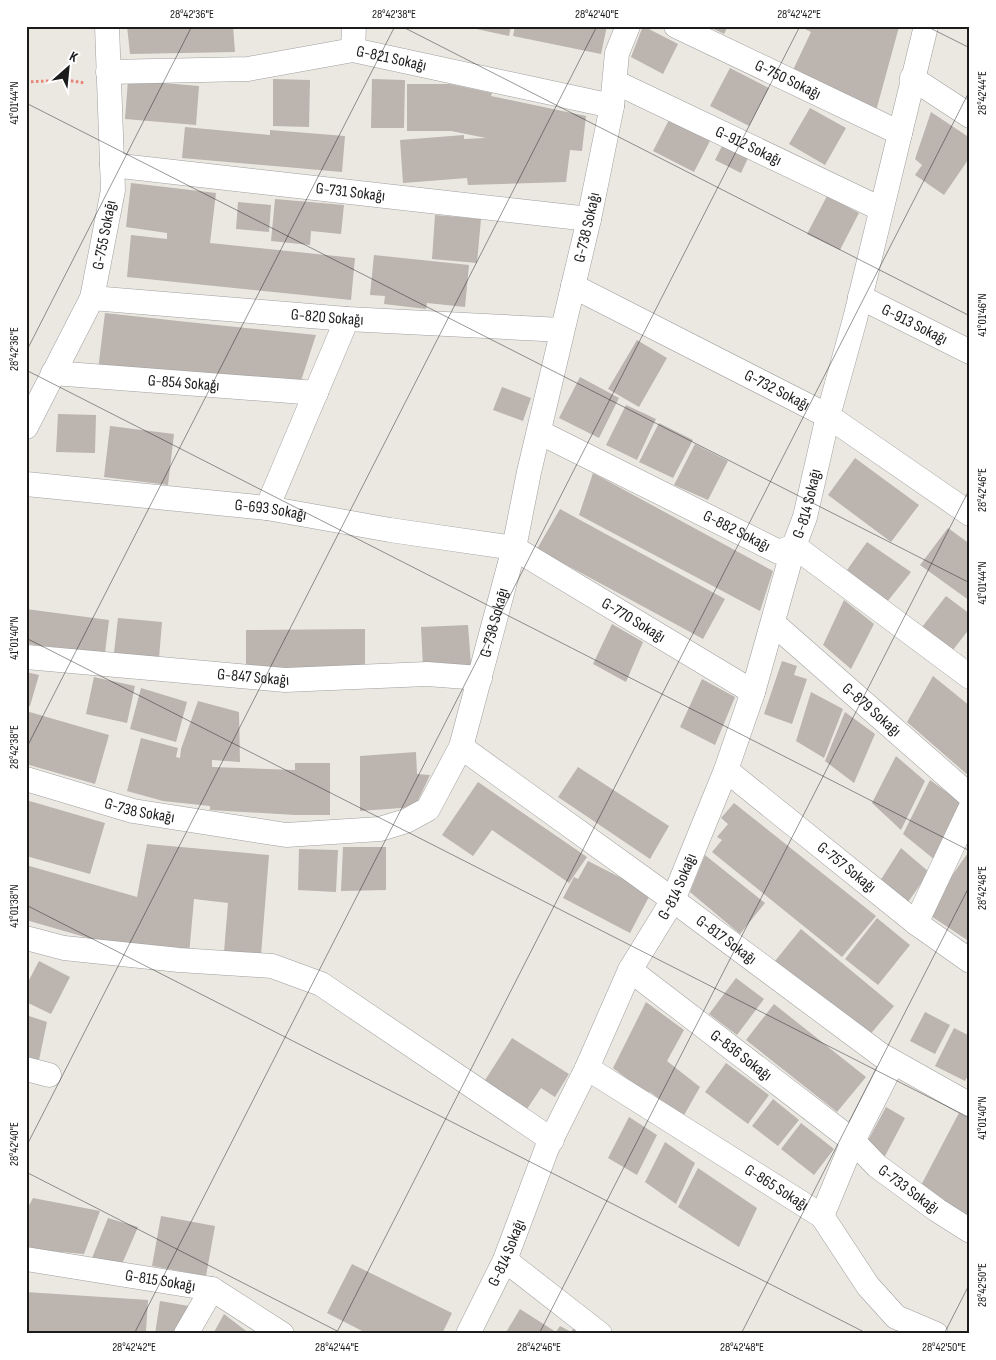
<svg xmlns="http://www.w3.org/2000/svg" width="996" height="1360" font-family="'Sofia Sans Condensed',sans-serif">
<style>
.building{fill:#bbb4af}
.lines{fill:none;stroke-linecap:round;stroke-linejoin:round}
.minor-casing{stroke:#9f9f9f;stroke-width:25}
.path{stroke:#e88476;stroke-width:3;stroke-dasharray:2.5 2.5;stroke-linecap:butt}
.minor{stroke:#fff;stroke-width:24}
.ticks{fill:none;stroke:#1b1b1b;stroke-width:1;stroke-opacity:0.45}
.labels{text-anchor:middle;dominant-baseline:central;stroke-width:4;stroke-linejoin:round;paint-order:stroke}
.street-label{font-size:16px;fill:#1b1b1b;stroke:#fff}
.neatline{fill:none;stroke:#1b1b1b;stroke-width:2}
.ticks-label{font-size:12px;text-anchor:middle;fill:#1b1b1b}
</style>
<rect width="100%" height="100%" fill="#ebe8e2"/>
<path class="building" d="M127,26H233L235,52L130,54Z
M462,26H511L509,36Z
M515,26H607L601,54L513,36Z
M643,26L678,44L663,74L631,57Z
M708,26H728L724,34Z
M799,26L899,27L876,111L793,70L811,32Z
M730,68L769,88L749,126L710,106Z
M273,79L310,80L309,127L273,126Z
M372,79L405,80L404,128H371Z
M128,80L199,86L196,125L125,119Z
M407,84H450L492,93L491,96L586,116L582,151L570,150L566,182L468,185L467,178L403,183L400,140L464,135V139L486,138L451,131H407Z
M810,108L846,128L825,165L789,144Z
M931,112L970,138V157L944,195L915,175L922,165L915,159Z
M671,116L712,137L694,172L653,151Z
M185,127L270,135V130L345,136L342,172L182,158Z
M722,146L748,158L741,173L715,160Z
M131,183L216,193L210,243L355,258L351,300L127,277L131,235L167,239V233L126,227Z
M827,196L859,213L840,250L807,234Z
M275,199L344,205L341,234L311,231L310,245L271,241Z
M238,202L271,205L269,232L236,229Z
M435,215L481,219L477,263L432,259Z
M374,255L469,265L465,307L427,303L426,309L384,304L385,296L370,295Z
M105,313L197,323L316,335L298,390L98,370Z
M637,340L667,358L639,407L608,389Z
M580,377L619,398L599,438L559,418Z
M502,387L531,398L523,421L493,410Z
M626,405L656,419L637,460L606,445Z
M58,414L96,415L95,453L56,452Z
M659,423L693,440L673,478L639,462Z
M110,426L174,434L168,485L104,477Z
M695,444L728,461L708,500L674,485Z
M855,458L919,505L891,542L828,495Z
M593,473L773,571L760,611L579,515Z
M560,509L725,599L703,639L537,549Z
M948,528L970,544V601L920,565Z
M867,542L911,572L887,602L847,570Z
M946,596L970,614V628L949,655L919,631Z
M844,600L874,624L851,669L823,645Z
M26,609L109,620L105,653L26,644Z
M118,618L162,622L159,658L114,653Z
M612,624L643,642L626,682L593,664Z
M468,625L471,665L423,667L421,627Z
M365,629V669L246,670V630Z
M782,661L797,666L794,675L807,679L792,724L764,714Z
M26,672L39,675L30,706L26,705Z
M933,676L970,706V777L907,722Z
M94,677L135,686L127,723L86,714Z
M702,679L735,697L715,745L680,727Z
M141,688L187,702L176,742L130,729Z
M811,692L843,709L824,758L796,741Z
M198,701L239,712L240,762L212,760V767L295,770V763H330V815H295L210,810V806L163,801L127,791L141,738L178,748L176,757L180,758L181,749Z
M26,711L109,735L95,784L26,764Z
M845,712L875,734L854,783L825,761Z
M416,752L417,774L430,775L415,807L360,811V756Z
M896,756L925,781L901,830L872,803Z
M578,767L669,826L650,859L558,797Z
M930,780L962,803L935,860L903,834Z
M478,782L587,857L569,883L492,830L473,856L442,835Z
M26,800L105,823L90,874L26,856Z
M734,803L876,916L842,957L712,852L722,840L717,837L728,824L721,818Z
M147,844L269,855L261,955L224,952L228,903L194,899L189,955L116,946L26,920V865L137,897Z
M343,847H386V890L341,891Z
M901,848L929,872L906,905L880,881Z
M299,849L338,850L336,892L298,890Z
M970,850V942L928,914L946,884Z
M705,855L765,903L740,934L690,892Z
M588,861L651,893L630,933L563,898L574,877L578,879Z
M877,918L910,945L878,985L845,959Z
M801,929L894,1006L868,1037L775,961Z
M39,961L70,977L51,1014L26,1002V986Z
M736,978L764,999L737,1035L709,1014Z
M646,1002L684,1030L667,1061L700,1087L683,1117L650,1092L648,1095L613,1068Z
M774,1004L866,1077L837,1112L746,1040Z
M925,1012L950,1025L935,1054L910,1041Z
M26,1015L47,1022L39,1060L26,1057Z
M954,1028L970,1036V1072L965,1081L935,1066Z
M512,1038L569,1074L555,1097L541,1088L523,1115L480,1088Z
M726,1063L769,1095L748,1124L705,1092Z
M773,1099L799,1120L778,1146L752,1126Z
M886,1107L905,1118L885,1156L866,1144Z
M961,1109L970,1115V1218L918,1191Z
M629,1117L657,1135L637,1175L608,1158Z
M801,1123L834,1149L814,1175L781,1149Z
M665,1142L695,1163L676,1204L645,1182Z
M698,1168L757,1208L739,1247L678,1207Z
M33,1198L100,1211L84,1254L26,1249V1211Z
M161,1216L215,1226L206,1276L152,1266Z
M108,1218L138,1227L122,1264L92,1258Z
M352,1264L452,1313L442,1334H368L327,1313Z
M26,1292L148,1300L146,1331H27Z
M160,1301L189,1306L174,1332L155,1334Z
M520,1309L556,1332L560,1326L571,1332L578,1321L589,1334H505Z
M224,1314L250,1334H213Z"/>
<g class="lines">
<g class="minor-casing">
<g id="minor">
<path id="s1" d="M676,26L900,133"/>
<path d="M353,50L354,26"/>
<path id="s2" d="M108,72L248,69L353,50L612,106"/>
<path d="M912,78L970,116"/>
<path id="s3" d="M615,82L881,209"/>
<path id="s4" d="M112,165L589,219"/>
<path id="s5" d="M573,286L828,416L970,514"/>
<path id="s6" d="M860,297L970,352"/>
<path id="s7" d="M92,298L347,319L562,330"/>
<path id="s8" d="M53,373L316,393"/>
<path id="s9" d="M26,427L92,298L113,190L107,26"/>
<path id="s10" d="M539,432L779,552L794,546L970,677"/>
<path id="s11" d="M26,484L267,508L390,530L514,548L753,692"/>
<path d="M267,508L347,319"/>
<path id="s12" d="M774,624L970,796"/>
<path id="s13" d="M26,657L285,680L427,674L480,678"/>
<path id="s14" d="M461,747L673,900L881,1055L970,1105"/>
<path id="s15" d="M726,770L916,923L970,961"/>
<path id="s16" d="M26,779L133,811L286,835L380,829L406,821L428,809L461,747L514,548L529,472L589,219L612,106L617,53L628,26"/>
<path d="M916,923L970,809"/>
<path d="M26,938L64,948L179,960L272,966L321,984L552,1140"/>
<path id="s17" d="M630,970L853,1141L877,1166L937,1210L970,1231"/>
<path id="s18" d="M587,1068L822,1216L868,1286L896,1317L936,1334"/>
<path d="M26,1069L49,1075"/>
<path d="M822,1216L853,1141L893,1062"/>
<path id="s19" d="M26,1259L212,1289L282,1334"/>
<path d="M505,1260L600,1334"/>
<path d="M186,1334L212,1289"/>
<path id="s20" d="M468,1334L505,1260L547,1148L587,1068L630,970L673,900L726,770L753,692L794,546L805,517L828,416L855,319L926,26"/>
</g>
</g>
<path class="path" d="M26,82L66,80L85,83"/>
<use href="#minor" class="minor"/>
</g>
<path class="ticks" d="M401,26L970,316M926,26L970,48M26,103L970,583M26,352L192,26M26,370L970,851M26,638L970,1118M26,749L395,26M26,905L868,1334M26,1147L597,26M26,1172L343,1334M134,1334L800,26M336,1334L970,90M539,1334L970,488M741,1334L970,885M944,1334L970,1283"/>
<g class="labels">
<g class="street-label">
<text stroke="none"><textPath href="#s2" startOffset="286">G-821 Sokağı</textPath></text>
<text stroke="none"><textPath href="#s1" startOffset="124">G-750 Sokağı</textPath></text>
<text stroke="none"><textPath href="#s3" startOffset="148">G-912 Sokağı</textPath></text>
<text stroke="none"><textPath href="#s4" startOffset="240">G-731 Sokağı</textPath></text>
<text stroke="none"><textPath href="#s16" startOffset="1018">G-738 Sokağı</textPath></text>
<text stroke="none"><textPath href="#s9" startOffset="209">G-755 Sokağı</textPath></text>
<text stroke="none"><textPath href="#s7" startOffset="236">G-820 Sokağı</textPath></text>
<text stroke="none"><textPath href="#s6" startOffset="61">G-913 Sokağı</textPath></text>
<text stroke="none"><textPath href="#s8" startOffset="131">G-854 Sokağı</textPath></text>
<text stroke="none"><textPath href="#s5" startOffset="229">G-732 Sokağı</textPath></text>
<text stroke="none"><textPath href="#s20" startOffset="900">G-814 Sokağı</textPath></text>
<text stroke="none"><textPath href="#s11" startOffset="246">G-693 Sokağı</textPath></text>
<text stroke="none"><textPath href="#s10" startOffset="221">G-882 Sokağı</textPath></text>
<text stroke="none"><textPath href="#s11" startOffset="632">G-770 Sokağı</textPath></text>
<text stroke="none"><textPath href="#s16" startOffset="612">G-738 Sokağı</textPath></text>
<text stroke="none"><textPath href="#s13" startOffset="228">G-847 Sokağı</textPath></text>
<text stroke="none"><textPath href="#s12" startOffset="130">G-879 Sokağı</textPath></text>
<text stroke="none"><textPath href="#s16" startOffset="118">G-738 Sokağı</textPath></text>
<text stroke="none"><textPath href="#s15" startOffset="155">G-757 Sokağı</textPath></text>
<text stroke="none"><textPath href="#s20" startOffset="495">G-814 Sokağı</textPath></text>
<text stroke="none"><textPath href="#s14" startOffset="328">G-817 Sokağı</textPath></text>
<text stroke="none"><textPath href="#s17" startOffset="140">G-836 Sokağı</textPath></text>
<text stroke="none"><textPath href="#s18" startOffset="224">G-865 Sokağı</textPath></text>
<text stroke="none"><textPath href="#s17" startOffset="355">G-733 Sokağı</textPath></text>
<text stroke="none"><textPath href="#s20" startOffset="90">G-814 Sokağı</textPath></text>
<text stroke="none"><textPath href="#s19" startOffset="136">G-815 Sokağı</textPath></text>
</g>
</g>
<rect width="996" height="1360" fill="none" stroke="#ffffff" stroke-width="55"/>
<g transform="translate(68 68) rotate(27)" stroke="#ffffff" stroke-width="4" paint-order="stroke">
<path d="M0-4L9 19L0 12L-9 19Z" fill="#1b1b1b"/>
<text y="-8" font-size="14" font-weight="bold" text-anchor="middle" fill="#1b1b1b">K</text>
</g>
<rect x="28" y="28" width="940" height="1304" class="neatline"/>
<g class="ticks-label">
<text x="192" y="18">28°42'36"E</text>
<text x="394" y="18">28°42'38"E</text>
<text x="597" y="18">28°42'40"E</text>
<text x="799" y="18">28°42'42"E</text>
<text transform="translate(982 93) rotate(-90)" y="4">28°42'44"E</text>
<text transform="translate(14 103) rotate(-90)" y="4">41°01'44"N</text>
<text transform="translate(982 315) rotate(-90)" y="4">41°01'46"N</text>
<text transform="translate(14 349) rotate(-90)" y="4">28°42'36"E</text>
<text transform="translate(982 490) rotate(-90)" y="4">28°42'46"E</text>
<text transform="translate(982 583) rotate(-90)" y="4">41°01'44"N</text>
<text transform="translate(14 638) rotate(-90)" y="4">41°01'40"N</text>
<text transform="translate(14 747) rotate(-90)" y="4">28°42'38"E</text>
<text transform="translate(982 888) rotate(-90)" y="4">28°42'48"E</text>
<text transform="translate(14 906) rotate(-90)" y="4">41°01'38"N</text>
<text transform="translate(982 1118) rotate(-90)" y="4">41°01'40"N</text>
<text transform="translate(14 1144) rotate(-90)" y="4">28°42'40"E</text>
<text transform="translate(982 1285) rotate(-90)" y="4">28°42'50"E</text>
<text x="134" y="1351">28°42'42"E</text>
<text x="337" y="1351">28°42'44"E</text>
<text x="539" y="1351">28°42'46"E</text>
<text x="742" y="1351">28°42'48"E</text>
<text x="944" y="1351">28°42'50"E</text>
</g>
</svg>
